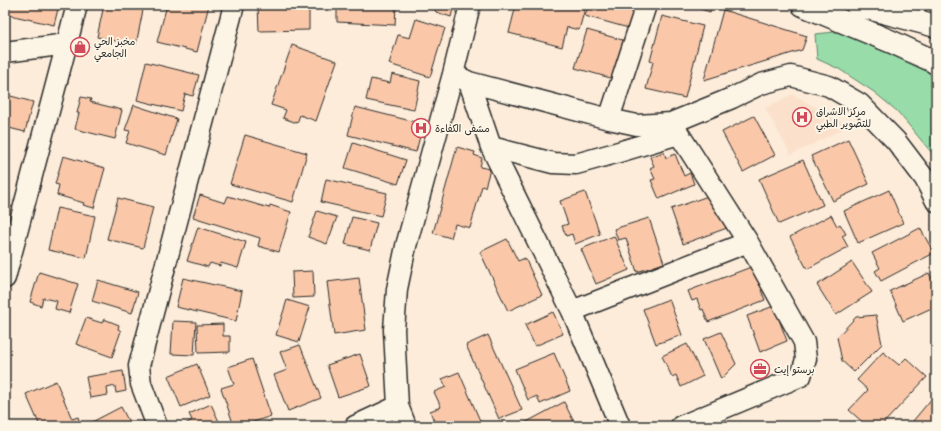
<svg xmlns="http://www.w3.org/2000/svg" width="941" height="431" font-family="Mali,'Playpen Sans Arabic',sans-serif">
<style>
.built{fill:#fbe1cb}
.green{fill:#97dca9;stroke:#61846a}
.building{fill:#fac8a9;stroke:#2b2b2b}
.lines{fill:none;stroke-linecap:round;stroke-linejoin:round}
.minor-casing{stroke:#2b2b2b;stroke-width:23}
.trunk-casing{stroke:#2b2b2b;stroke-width:25}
.minor{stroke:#fcf5e5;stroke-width:20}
.trunk{stroke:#fcf5e5;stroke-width:22}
.labels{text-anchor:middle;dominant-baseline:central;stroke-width:4;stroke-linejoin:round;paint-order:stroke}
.poi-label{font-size:10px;fill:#2b2b2b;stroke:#fcf5e5;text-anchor:start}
</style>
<rect width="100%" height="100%" fill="#fcecd9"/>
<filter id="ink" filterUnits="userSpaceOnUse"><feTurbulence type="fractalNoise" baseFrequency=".025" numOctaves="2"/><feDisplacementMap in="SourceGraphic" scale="8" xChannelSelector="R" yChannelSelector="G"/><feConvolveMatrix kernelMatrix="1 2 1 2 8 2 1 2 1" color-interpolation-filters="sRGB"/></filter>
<g filter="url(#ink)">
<path class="built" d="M792,94L849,126L791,155L765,108Z"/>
<path class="green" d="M854,30L936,70V158L897,111L874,92L839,69L817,59L815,34Z"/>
<path class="building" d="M5,5H59L54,25L5,14Z
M104,5H123L135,7V5H144L136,45L97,37Z
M167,5H209L197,52L157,42Z
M258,5H309V30L259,31Z
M337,5H396L395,25L337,22Z
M433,5H454L451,17L436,12Z
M516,5H586L579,30L567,27L562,47L509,33Z
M588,5H639L632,29L585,16Z
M687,5H712L710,12Z
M723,10L807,36L802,50L704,80Z
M662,16L703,26L685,98L646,89L653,62L650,61Z
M416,19L445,28L430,77L389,64L398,35L410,38Z
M587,30L626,41L614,79L575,68Z
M292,45L337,61L316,121L300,115L297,123L283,118L286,110L271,105Z
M146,62L199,75L193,96L185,94L181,111L137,100Z
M392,74L420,81L414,110L366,100L371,79L390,83Z
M7,95L33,102L25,132L5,127V103Z
M81,97L91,99L90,102L122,110L115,139L75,129L79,113H77Z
M134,105L177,119L166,155L126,143L130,131L125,130Z
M355,107L423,124L416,152L348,135Z
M754,116L775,155L743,172L722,132Z
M245,135L307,153L293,202L230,184Z
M848,139L869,184L833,201L811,156Z
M353,143L406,160L398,184L345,168Z
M457,147L475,152L474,155L482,158L480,167L490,169L485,187L482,186L470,228L455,224L451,238L433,233Z
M664,152L666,158L675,154L684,176L690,173L694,184L659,199L651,180L655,179L650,168L654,166L650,157Z
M5,153L10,154L5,172Z
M63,156L105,168L94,208L83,205L84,203L57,195L59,185L55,184Z
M803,160L823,205L779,224L759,179Z
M326,179L387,193L381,216L321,202Z
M889,190L903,223L858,243L844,211Z
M585,192L600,234L575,244L572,234L566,236L562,226L568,224L560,201Z
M200,195L225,203L228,196L269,208L270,205L291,212L279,252L258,246L260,238L193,217Z
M711,195L718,203L727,228L683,244L671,209Z
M118,198L153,207L143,248L107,239Z
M5,205L13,207L5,233Z
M57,208L95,216L86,258L48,250Z
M317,211L337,217L327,244L308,237Z
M831,215L837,226L840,224L846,234L842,236L848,247L807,269L790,237Z
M352,217L377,223L370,250L345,244Z
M649,218L664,263L637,272L626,238L618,240L614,229Z
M198,227L246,242L238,268L221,263L220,266L210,263L208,267L187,261Z
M920,228L934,253L881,281L875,271L880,268L872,253Z
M614,236L629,270L596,284L581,249Z
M507,239L518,261L525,258L542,295L508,311L480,252Z
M852,262L872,292L836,315L817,285Z
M759,264L768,287L761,290L765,300L708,322L703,309L701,310L697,299L692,301L688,291Z
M313,271L314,297L293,298L292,272Z
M39,272L78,284L69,313L55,309L57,301L43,298L41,306L30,302Z
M929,273L936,287V306L903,321L890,291Z
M183,278L242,291L236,321L176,307Z
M359,278L366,330L334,335L327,282Z
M98,280L138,292L132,313L92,301Z
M669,299L682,335L656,344L643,309Z
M287,300L310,307L299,342L276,335Z
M774,306L787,341L760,352L747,316Z
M553,312L563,334L535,346L525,325Z
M876,315L882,344L854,372L842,361L837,337L856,317Z
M86,318L102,323L104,319L119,325L118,329L121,331L112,357L76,344Z
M173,321L196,322L194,355L171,354Z
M223,324V336H230V352L198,353L197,325Z
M721,332L736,364L721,379L704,339Z
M488,335L522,410L499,419L466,345Z
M687,344L703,376L681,387L676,375L672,377L662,356Z
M300,345L321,398L288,411L274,375L287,370L280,352Z
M883,352L899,365L906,358L927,377L881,426H867L849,410L868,390L857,380Z
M554,353L570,391L540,404L537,396L528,400L515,369Z
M360,354L371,386L338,397L327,365Z
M252,359L271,416L242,426H234L221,388L234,384L228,367Z
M197,364L210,395L181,407L168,376Z
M123,371L126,391L116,393L115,386L107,388L108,395L90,398L86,377Z
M459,372L481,423L473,426H436L430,411L441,407L434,392L446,387L442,379Z
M56,381L72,419L78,417L81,426H40L26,394Z
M933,397L936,400V426H913L916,423L913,421Z
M564,402L576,426H522L521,425Z
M211,404L221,426H184V425L192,420L189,414Z
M121,407L131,426H94L92,422Z
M269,422L271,426H257Z"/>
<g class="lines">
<g class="minor-casing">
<path id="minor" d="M5,52L67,44
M453,74L469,82L609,119L637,125L671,123L732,98L761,84L791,76L829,86L860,104L896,141L925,179L936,201
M469,82L491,147L572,311L620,426
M609,119L646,5
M671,123L679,134L748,242L804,342L806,359L801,376L681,426
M491,147L553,163L576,164L612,154L679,134
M5,278L77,5
M572,311L748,242
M157,426L141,384L139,366L234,5
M355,426L398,406
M406,426L398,406L394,330L397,289L406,246L453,74L470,5"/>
</g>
<g class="trunk-casing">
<path id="trunk" d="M803,5L892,42L933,61L936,63
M857,5L936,26"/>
</g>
<use href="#minor" class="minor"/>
<use href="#trunk" class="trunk"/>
</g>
</g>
<defs>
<g id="shop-ring" transform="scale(1)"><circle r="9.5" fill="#fcf5e5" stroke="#d1495b" stroke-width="1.5"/><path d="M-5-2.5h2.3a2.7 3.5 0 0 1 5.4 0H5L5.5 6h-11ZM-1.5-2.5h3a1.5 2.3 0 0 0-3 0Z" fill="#d1495b"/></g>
<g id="hospital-ring" transform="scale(1)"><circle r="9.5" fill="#fcf5e5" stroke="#d1495b" stroke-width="1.5"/><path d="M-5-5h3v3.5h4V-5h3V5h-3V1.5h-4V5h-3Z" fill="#d1495b"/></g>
<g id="office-ring" transform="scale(1)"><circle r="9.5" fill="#fcf5e5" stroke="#d1495b" stroke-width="1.5"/><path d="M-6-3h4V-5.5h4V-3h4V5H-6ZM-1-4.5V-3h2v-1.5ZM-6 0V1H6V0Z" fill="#d1495b"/></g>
</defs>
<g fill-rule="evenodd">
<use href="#shop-ring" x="80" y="47"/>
<use href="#hospital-ring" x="802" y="117"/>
<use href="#hospital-ring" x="421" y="128"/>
<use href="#office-ring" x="760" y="369"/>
</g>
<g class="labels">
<g class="poi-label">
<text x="94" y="41">مخبز الحي<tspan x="94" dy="12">الجامعي</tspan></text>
<text x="816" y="111">مركز الاشراق<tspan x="816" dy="12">للتصوير الطبي</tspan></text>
<text x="435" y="128">مشفى الكفاءة</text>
<text x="774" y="369">برستو إيت</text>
</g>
</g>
<rect width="941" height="431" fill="none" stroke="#fcf5e5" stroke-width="20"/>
<rect x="10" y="10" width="921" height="411" fill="none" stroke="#2b2b2b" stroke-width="1.5" filter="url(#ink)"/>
</svg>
